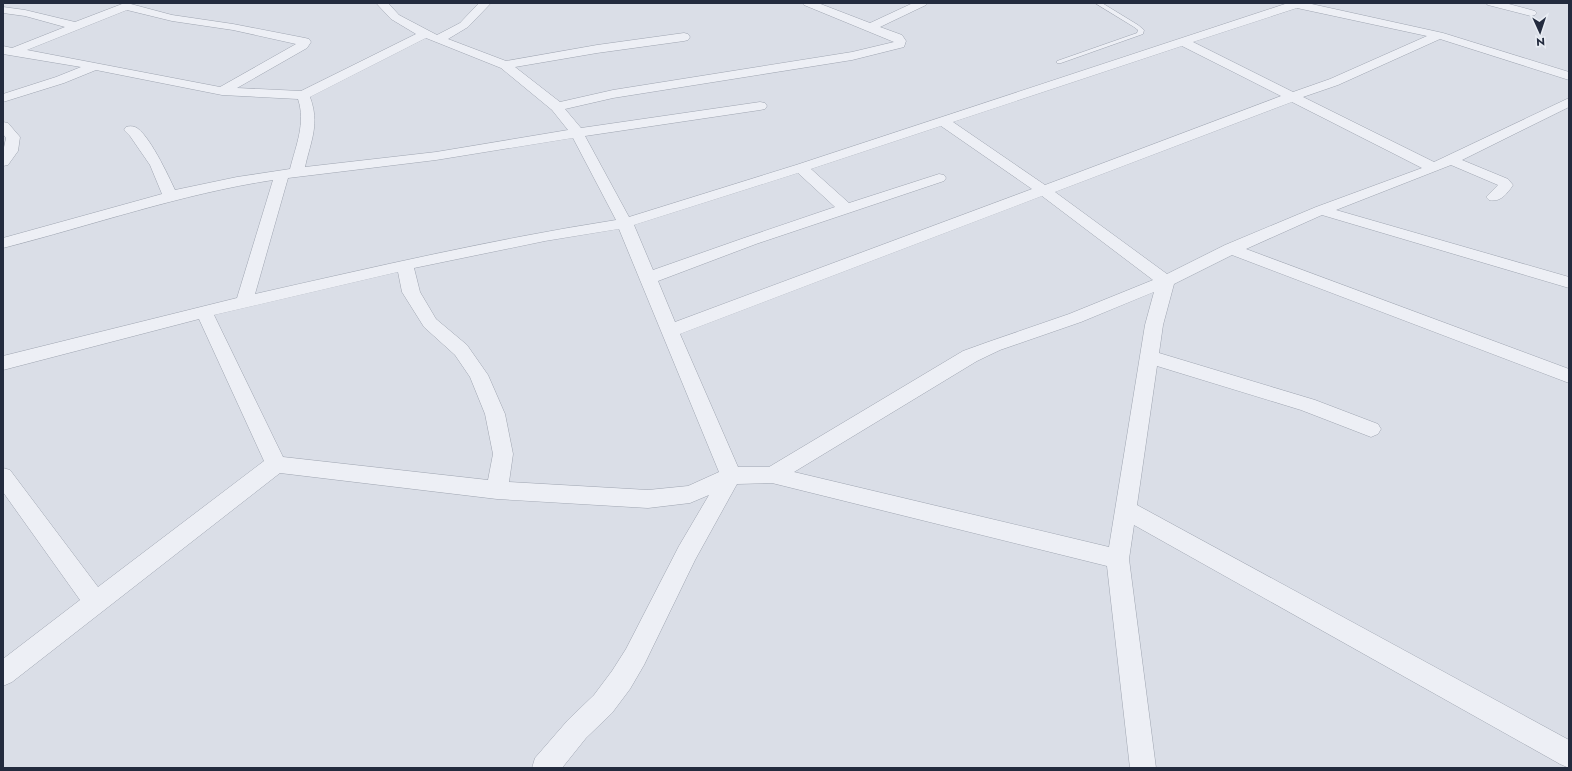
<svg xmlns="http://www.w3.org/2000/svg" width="1572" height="771" font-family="Jost,sans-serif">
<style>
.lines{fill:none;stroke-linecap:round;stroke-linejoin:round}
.service-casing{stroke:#9fa5b1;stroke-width:1}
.minor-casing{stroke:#9fa5b1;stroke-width:1}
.service{fill:#edeff5;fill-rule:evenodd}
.minor{fill:#edeff5;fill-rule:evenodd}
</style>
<rect width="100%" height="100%" fill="#dadee7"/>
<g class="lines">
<g class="service-casing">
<path id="service" d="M1095,3H1102L1138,25L1144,30L1143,34L1061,63H1057V61L1137,33L1138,30L1134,27Z"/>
</g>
<g class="minor-casing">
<path id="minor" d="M127,3L172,15L233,24L305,38L309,39L311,42L307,48L237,88L301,91L416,34L391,19L376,3H388L399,15L437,35L460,23L479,3H491L468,27L448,39L506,61L597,45L684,33L688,34L690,37L688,40L684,41L597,53L515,67L560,102L613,90L852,52L894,42L804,5L802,3H818L870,23L913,3H928L926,5L880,27L902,35L906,41L904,47L852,60L613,98L565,109L581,128L760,102L765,103L767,106L765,109L760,110L585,136L629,217L796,165L1285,4L1284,3H1307L1443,33L1569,72V80L1440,39L1338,85L1303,97L1434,162L1569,98V107L1462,160L1508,179L1513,185C1507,194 1500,203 1489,200L1486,197L1498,185L1451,165L1336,210L1569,277V288L1322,215L1246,249L1569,369V383L1232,255L1174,284L1163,325L1159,353L1315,400L1378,424L1381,429L1378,434L1371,437L1301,410L1157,366L1137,505L1569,740V768L1560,764L1134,525L1129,559L1156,768H1130L1107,566L772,483L737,484L695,560L644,665L630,689L612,713L586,738L562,768H532L535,758L568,720L594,695L612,671L626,649L679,546L709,495L690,503L648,508L497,499L280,473L12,682L3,686V659L80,600L3,492V468L10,470L98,587L264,461L199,319L3,370V356L237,298L273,180C181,194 93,225 3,248V238L162,194L150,165L130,136L124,130L126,127C129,126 132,126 135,127C148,132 169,177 175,190L237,177L290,169C296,145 306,123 298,99L222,95L96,70L64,83L3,102V94L56,77L81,67L3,54V46L12,48L65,27L25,16L3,13V7L25,10L75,22L122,4ZM1297,8L1427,36L1330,79L1293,92L1193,42ZM127,10L172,21L233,30L296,44L220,87L27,50ZM426,38L501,68L552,110L568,130L436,152L305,167C311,140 320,124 310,97ZM1182,46L1281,96L1045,185L953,122ZM1292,102L1422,168L1316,207L1225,245L1167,274L1055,192ZM941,126L1032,189L675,322L658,281L756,244L944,181L946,178L944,175L939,174L849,203L811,169ZM573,138L616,220C494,239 375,267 255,294L288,178L436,160ZM798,173L835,207L744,238L653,270L634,225ZM1042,196L1153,280L1069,314L988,342L963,351L769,467H738L680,334ZM619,229L719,472L688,486L648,490L509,482L513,454L505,414L488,375L467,345L436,319L420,292L414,268L545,241ZM398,272L402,292L424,327L455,355L470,377L485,414L493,454L488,480L283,457L214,315ZM1154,292L1145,325L1109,547L794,472L977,361L1000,350L1081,322Z
M1486,3H1505L1535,11L1537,13L1535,15L1531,16L1488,5Z
M3,122L8,123L20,137L18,151L8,165L3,166V152L6,138L3,134Z"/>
</g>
<use href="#service" class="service"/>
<use href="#minor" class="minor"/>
</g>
<rect width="1572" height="771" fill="none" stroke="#232b3e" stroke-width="8"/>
<g transform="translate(1540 32) rotate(177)" stroke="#e9edf4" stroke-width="3" paint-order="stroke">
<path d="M0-3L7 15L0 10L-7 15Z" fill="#232b3e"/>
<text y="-6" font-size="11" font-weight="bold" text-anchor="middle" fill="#232b3e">N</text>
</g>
</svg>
